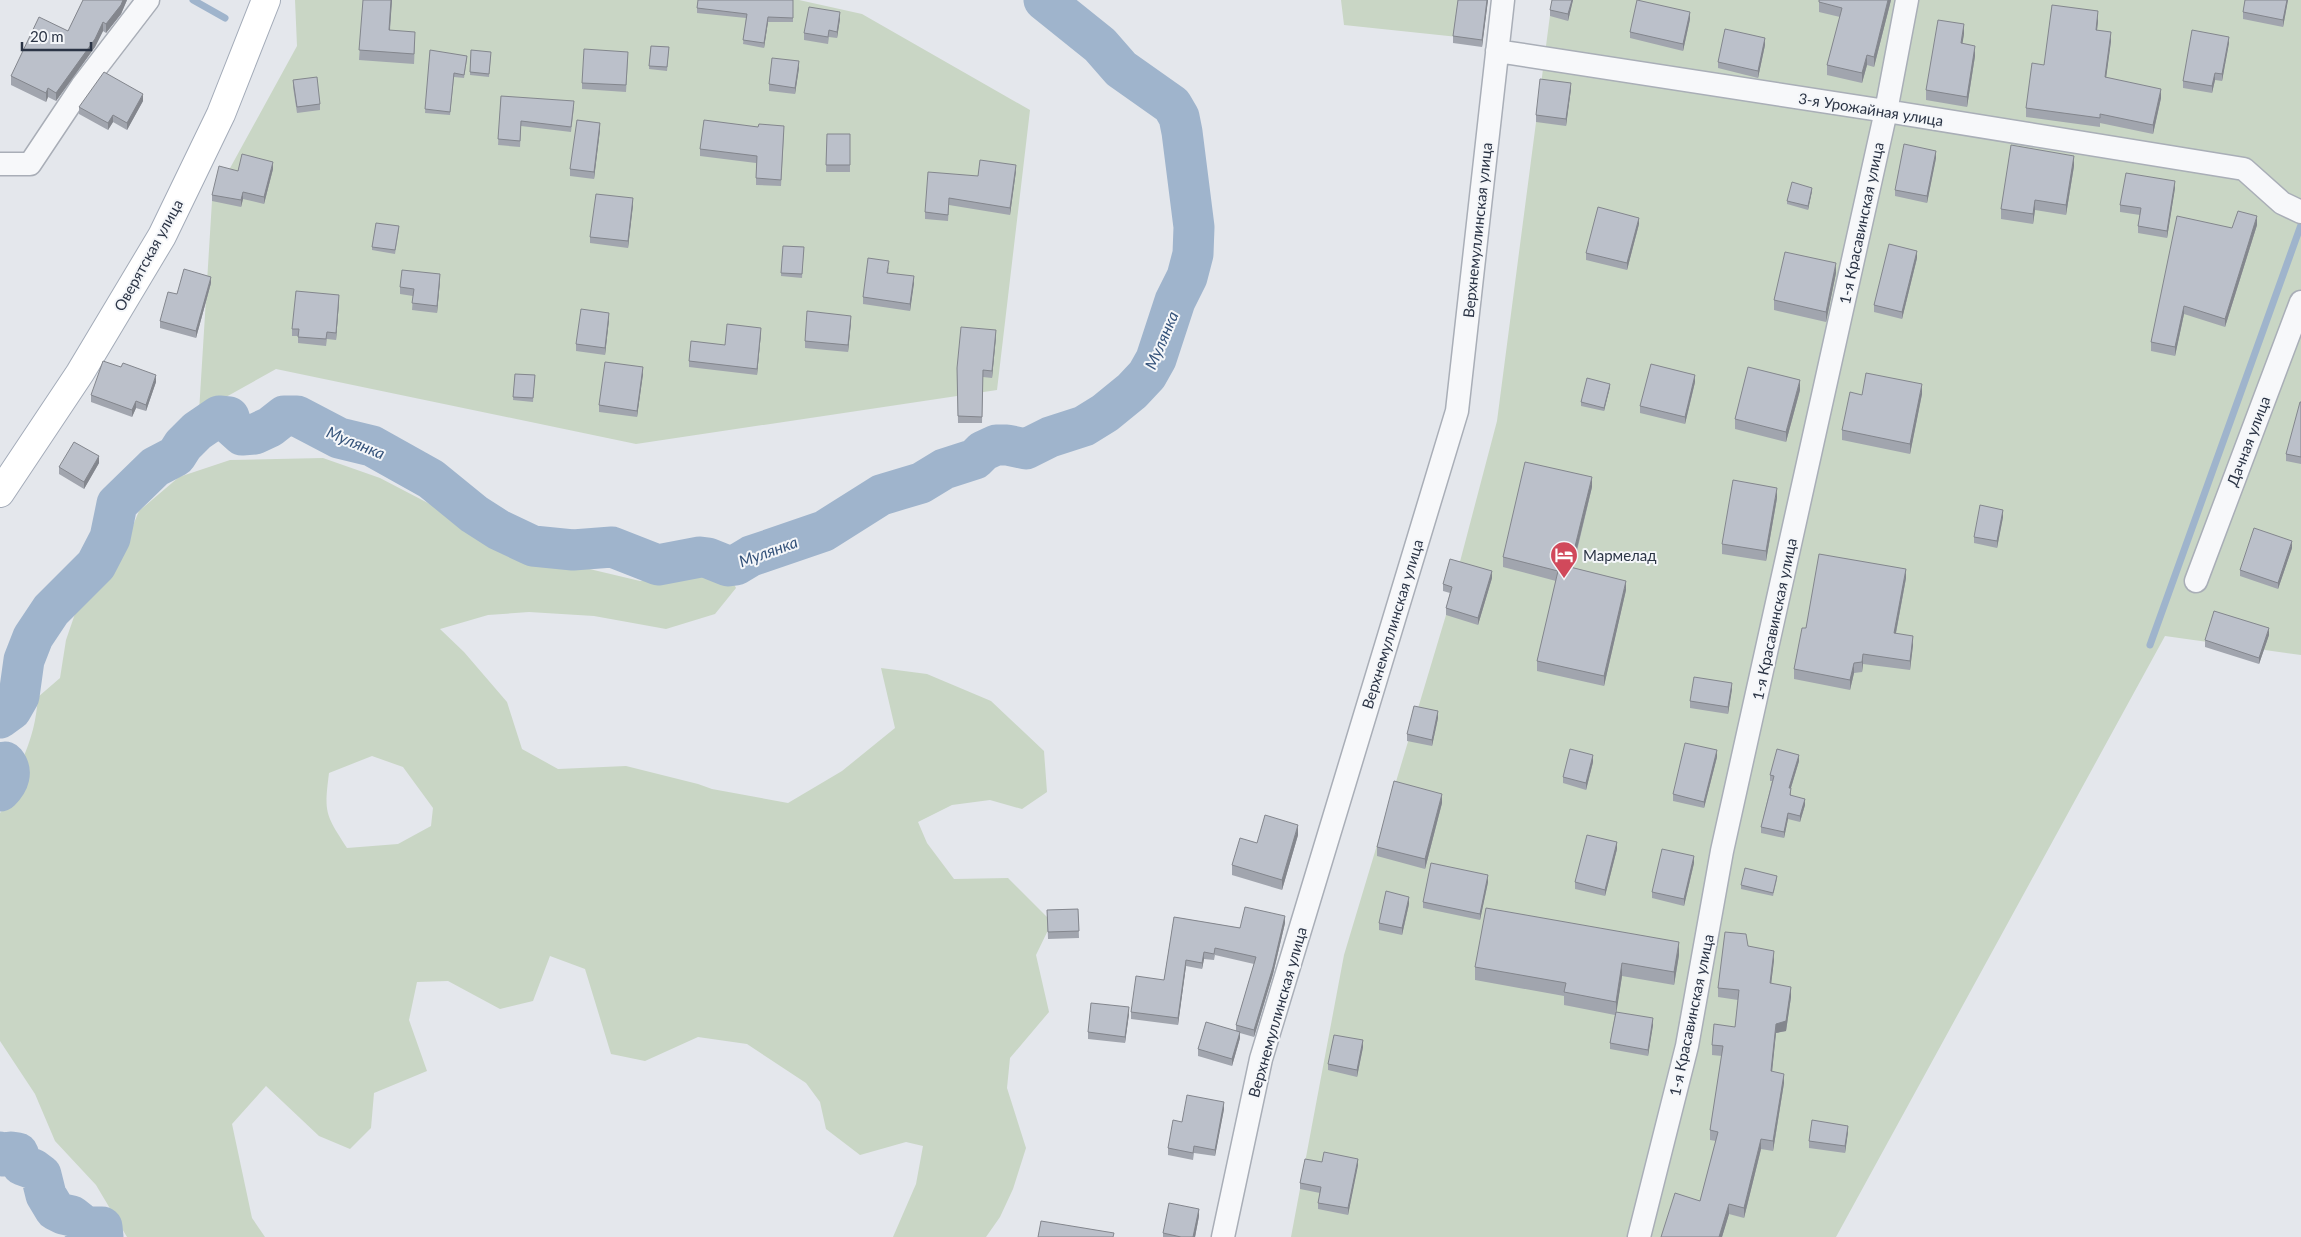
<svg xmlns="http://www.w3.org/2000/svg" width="2301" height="1237" font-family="Lato,sans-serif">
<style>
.green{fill:#c9d6c5;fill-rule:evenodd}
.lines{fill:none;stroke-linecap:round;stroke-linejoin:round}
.stream{stroke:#9fb4cc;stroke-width:7}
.river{stroke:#9fb4cc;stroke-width:41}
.minor-casing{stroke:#a9aeb7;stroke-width:25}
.major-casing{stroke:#a3abb8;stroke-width:30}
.minor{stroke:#f7f8fa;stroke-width:22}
.major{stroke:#fff;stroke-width:28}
.wall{fill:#a1a5ae}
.shaded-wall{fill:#83868d}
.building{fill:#bbc0ca;stroke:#83868d}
.labels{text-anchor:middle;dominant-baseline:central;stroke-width:4;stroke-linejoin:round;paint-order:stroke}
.street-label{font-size:15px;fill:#2b3445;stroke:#f4f6f9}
.poi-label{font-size:15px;fill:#2b3445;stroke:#f4f6f9;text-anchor:start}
.water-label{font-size:16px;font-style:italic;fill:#34527a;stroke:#f4f6f9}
</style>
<rect width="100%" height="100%" fill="#e4e7ec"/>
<path class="green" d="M295,0H799L862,14L1030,110L997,390L636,444L276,369L199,412L212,201L297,46Z
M1341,0H1482L1477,39L1344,25Z
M1552,0H2301V655L2165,636L1836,1237H1291L1344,955L1446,615L1497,421Z
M323,458L380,478L472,526L502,547L530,557L560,559L581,567L640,581L678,573L702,566L717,568L730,576L736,588L715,614L666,629L594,616L529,612L488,615L440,629L464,652L507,702L522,749L558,769L626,766L698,784L712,789L788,803L842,771L895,728L881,668L927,674L991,701L1044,751L1047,792L1022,809L990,800L952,805L918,822L927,843L954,879L1008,878L1052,922L1036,955L1049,1012L1010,1058L1007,1088L1026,1148L1013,1189L1000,1217L986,1237H893L916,1184L923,1146L906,1142L860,1155L826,1129L820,1102L806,1083L747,1044L698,1037L645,1061L611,1054L585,969L550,956L533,1001L500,1009L448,981L417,982L409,1020L427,1071L374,1093L371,1128L350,1149L319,1136L266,1086L232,1124L252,1218L265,1237H127L96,1185L55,1141L35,1094L0,1041V813C9,803 10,791 15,778C28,746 35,733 38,697L60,678L66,640L78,605L119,559L139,511L179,477L230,460ZM372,756L403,767L433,808L431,826L398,844L347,848C325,814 324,813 329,773Z"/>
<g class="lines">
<path class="stream" d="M193,0L225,18
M2150,645L2301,225"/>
<path class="river" d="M0,718L11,710L19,696L24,660L33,637L51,610L96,565L110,538L117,504L155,467L176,456L183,445L197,431L219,416L229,417L232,426L242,435L255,434L270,427L284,416H297L339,438L372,446L431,479L474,514L499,530L533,546L573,550L612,547L658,565L700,557L708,558L728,566L736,565L751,556L824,531L881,495L921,483L944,469L975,459L983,451L996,445H1007L1026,449L1050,437L1084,426L1105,413L1132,391L1147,375L1156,359L1175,301L1187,277L1193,254L1194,227L1182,132L1179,117L1172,105L1121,69L1100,45L1044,0
M0,763L5,762C13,772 9,782 0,791
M0,1152L3,1156L11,1152L18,1153L22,1165L33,1169L41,1175L46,1195L55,1210L63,1214L72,1216L86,1227H102L103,1237"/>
<g class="minor-casing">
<path id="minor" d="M1497,51L1886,111L2244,169L2282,203L2301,212
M0,164H30L82,86L148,0
M2196,581L2301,302
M1223,1237L1261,1059L1457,411L1503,0
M1639,1237L1687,1046L1722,851L1886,111L1907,0"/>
</g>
<g class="major-casing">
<path id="major" d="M0,493L80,373L162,236L221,114L266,0"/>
</g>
<use href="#minor" class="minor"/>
<use href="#major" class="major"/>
</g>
<path class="wall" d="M83,0H127L121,14L106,33L103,31L95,47L56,101L48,97L46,102L11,85V76L68,31Z
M363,0H392L390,30L415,42L414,64L359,60Z
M793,0V22H768L764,48L743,44L746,18L697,13V8Z
M1458,0H1488L1482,47L1453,43V36Z
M1573,0L1568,21L1550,16V10Z
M1819,0H1891L1874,67L1867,65L1862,83L1827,75V65L1840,17L1819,12Z
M2245,0H2288L2283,27L2243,19V12Z
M840,19L837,38L829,37L828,44L804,40V33Z
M1690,19L1683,51L1630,38V32Z
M2098,21L2097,30L2111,41L2106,77L2161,98L2153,134L2100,123V127L2026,117V108L2044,65Z
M1964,34L1962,43L1975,56L1967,107L1926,100V90Z
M2229,43L2222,81L2215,80L2212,93L2183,88V81Z
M1765,45L1758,78L1718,68V62Z
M651,46L669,47L667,71L649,69Z
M430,50L467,59L464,78L454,77L450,115L425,113Z
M471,50L491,55L489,77L470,75Z
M628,59L626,92L582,89V83Z
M799,68L795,94L769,91V84Z
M293,80L320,104V110L297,113L293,87Z
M1571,89L1566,126L1536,122V115Z
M501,96L574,107L571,132L521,126L520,147L498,145Z
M143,101L127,130L113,122L108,130L79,114V107Z
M600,130L594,179L570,176V169Z
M784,133L781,186L756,185V163L700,156V149Z
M827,134H850V172H826Z
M1936,158L1927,203L1895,196V190Z
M2074,166L2066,215L2035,210L2033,224L2001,219V209Z
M273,169L264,204L243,199L241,207L212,201V195L238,171Z
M1016,171L1010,215L949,205L948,221L925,219V212L978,176Z
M2175,188L2167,238L2138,233V226L2140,215L2120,212V205Z
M1812,191L1808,210L1787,204V201Z
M633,205L628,248L590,243V237Z
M1639,224L1627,270L1586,260V253Z
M2257,225L2225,327L2184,314L2175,356L2151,351V342L2232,228Z
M399,229L395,254L372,250V247Z
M783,246L804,247L802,278L781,276Z
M1917,258L1902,319L1874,312V305Z
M889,267L888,273L914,283L910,311L863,304V297Z
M1836,273L1826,322L1774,310V300Z
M440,281L437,313L412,310L413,296L400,294V287Z
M211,283L196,338L160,328V321Z
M339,302L336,340L327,339L326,346L298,343V336H292V329Z
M609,320L605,355L576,351V344Z
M851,322L848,352L805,348V341Z
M761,333L757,375L689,367V361L725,345Z
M996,337L992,378L983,377L982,423H958L957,368Z
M515,374L535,375L533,402L513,400Z
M643,374L637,417L599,412V405Z
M156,382L146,411L136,408L132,417L91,402V395Z
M1695,382L1685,424L1640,413V406Z
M1610,387L1604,411L1581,406V402Z
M1800,390L1786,442L1735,429V419Z
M1922,394L1910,454L1842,440V430L1862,395Z
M2301,402V464L2286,461V454Z
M99,463L84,489L59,474V467Z
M1592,487L1573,568L1626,590L1604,686L1537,671V661L1556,581L1503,567V557Z
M1777,498L1766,561L1722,554V544Z
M2003,517L1997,548L1974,543V537Z
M2292,548L2278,589L2240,576V570Z
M1492,578L1478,625L1446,615V608L1450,593L1443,591V584Z
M1906,578L1896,633L1913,645L1910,670L1863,664L1862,672L1854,673L1850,690L1794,679V669L1806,628Z
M2269,635L2259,664L2205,647V640Z
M1732,689L1728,714L1690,708V701Z
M1438,718L1432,746L1407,741V734Z
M1717,757L1704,808L1673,801V794Z
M1799,761L1791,788V795L1805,805L1800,822L1788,819L1784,838L1761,833V827L1772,781H1770V775Z
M1593,762L1586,790L1563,783V777Z
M1442,803L1425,869L1377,856V847Z
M1298,835L1282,890L1232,875V865L1257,843Z
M1617,849L1605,896L1575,889V882Z
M1694,863L1684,906L1652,898V892Z
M1777,879L1773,896L1741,889V885Z
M1488,882L1480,920L1423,908V902Z
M1409,904L1402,935L1379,930V923Z
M1078,909L1079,938L1048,939L1047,910Z
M1174,917L1240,928L1285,923L1273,974L1254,1037L1240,1033V1038L1232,1066L1198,1056V1049L1236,1031V1025L1254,964L1215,955L1214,960L1204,959L1202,969L1186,966L1178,1025L1131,1019V1012L1164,980Z
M1748,946L1774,960L1771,984L1791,997L1786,1031L1776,1033L1772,1072L1784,1083L1773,1151L1761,1149L1744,1218L1729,1214L1722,1237H1661L1700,1201L1716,1141L1710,1140V1130L1722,1056L1712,1055V1045L1735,1027L1738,1000L1718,997V988Z
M1679,955L1674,985L1622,976L1616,1012L1653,1025L1648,1056L1610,1049V1043L1615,1015L1564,1005V996L1475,980V967Z
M1129,1014L1125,1043L1088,1039V1032Z
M1363,1047L1357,1077L1328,1070V1064Z
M1224,1109L1215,1156L1194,1153L1193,1160L1168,1155V1148L1182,1122Z
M1848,1132L1845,1153L1809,1148V1141Z
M1322,1162L1358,1165L1348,1215L1318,1209V1203L1320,1193L1300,1189V1183Z
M1199,1216L1195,1237H1163V1233Z"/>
<path class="shaded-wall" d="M123,0H127L121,14L106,33V24Z
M391,0H392L389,40V30Z
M1487,0H1488L1482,47V40Z
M1572,0H1573L1568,21V14Z
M1888,0H1891L1874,67V57Z
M2287,0H2288L2283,27V20Z
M2098,11V21L2096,39V30Z
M840,12V19L837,38V32Z
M1690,12V19L1683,51V44Z
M768,17V22L764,48V43Z
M103,22V31L95,47L56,101V93Z
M1964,24V34L1961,53V43Z
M2111,32V41L2105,86V77Z
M2229,37V43L2222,81V74Z
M1765,38V45L1758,78V71Z
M1975,46V56L1967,107V97Z
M1867,55V65L1862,83V73Z
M799,61V68L795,94V88Z
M2215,73V80L2212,93V86Z
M1571,83V89L1566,126V119Z
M48,88V97L46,102V93Z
M2161,89V98L2153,134V125Z
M143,94V101L127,130V123Z
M113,115V122L108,130V123Z
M600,123V130L594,179V172Z
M1936,151V158L1927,203V196Z
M2074,156V166L2066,215V205Z
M273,162V169L264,204V197Z
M1016,165V171L1010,215V208Z
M2175,181V188L2167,238V231Z
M1812,188V191L1808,210V206Z
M243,192V199L241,207V200Z
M633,198V205L628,248V241Z
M2035,200V210L2033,224V214Z
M2257,216V225L2225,327V319Z
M1639,218V224L1627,270V263Z
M1917,251V258L1902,319V312Z
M1836,263V273L1826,322V312Z
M440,274V281L437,313V306Z
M914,276V283L910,311V304Z
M211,277V283L196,338V331Z
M339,295V302L336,340V333Z
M2184,306V314L2175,356V347Z
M609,313V320L605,355V348Z
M851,316V322L848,352V345Z
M761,328V333L757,375V369Z
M996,330V337L992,378V371Z
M643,367V374L637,417V411Z
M156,375V382L146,411V405Z
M1695,375V382L1685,424V417Z
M1800,380V390L1786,442V432Z
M1610,384V387L1604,411V408Z
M1922,384V394L1910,454V444Z
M136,401V408L132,417V410Z
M99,456V463L84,489V482Z
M1592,477V487L1570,577V567Z
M1777,488V498L1766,561V551Z
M2003,510V517L1997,548V541Z
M2292,541V548L2278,589V583Z
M1906,569V578L1894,643V633Z
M1492,571V578L1478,625V618Z
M1626,581V590L1604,686V676Z
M2269,628V635L2259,664V658Z
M1913,636V645L1910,670V661Z
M1863,654V664L1862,672V662Z
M1854,663V673L1850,690V680Z
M1732,683V689L1728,714V707Z
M1438,711V718L1432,746V740Z
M1717,750V757L1704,808V802Z
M1593,755V762L1586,790V783Z
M1799,755V761L1789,794V788Z
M1442,794V803L1425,869V859Z
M1805,799V805L1800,822V816Z
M1788,813V819L1784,838V832Z
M1298,825V835L1282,890V880Z
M1617,842V849L1605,896V890Z
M1694,856V863L1684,906V899Z
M1488,875V882L1480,920V914Z
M1409,897V904L1402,935V928Z
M1285,916V923L1273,974L1254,1037V1030Z
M1679,942V955L1674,985V972Z
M1774,951V960L1770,993V983Z
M1204,952V959L1202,969V963Z
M1186,960V966L1178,1025V1018Z
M1622,963V976L1616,1015V1002Z
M1791,987V997L1786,1031L1776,1033L1771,1081V1071L1776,1024Z
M1129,1007V1014L1125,1043V1037Z
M1653,1018V1025L1648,1056V1050Z
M1240,1032V1038L1232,1066V1059Z
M1363,1040V1047L1357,1077V1070Z
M1784,1074V1083L1773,1151V1141Z
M1224,1102V1109L1215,1156V1150Z
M1848,1126V1132L1845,1153V1146Z
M1761,1139V1149L1744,1218V1208Z
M1358,1159V1165L1348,1215V1208Z
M1729,1204V1214L1722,1237H1719Z
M1199,1209V1216L1195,1237H1193Z"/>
<path class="building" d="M83,0H123L121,5L106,24L103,22L95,39L56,93L48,88L46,93L11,76L39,17L68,31Z
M363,0H391L389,30L415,32L414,54L359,50Z
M698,0H793V18L768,17L764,43L743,40L747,14L697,8Z
M1458,0H1487L1482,40L1453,36Z
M1552,0H1572L1568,14L1550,10Z
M1637,0L1690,12L1683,44L1630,32Z
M1819,0H1888L1874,57L1867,55L1862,73L1827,65L1842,8L1819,2Z
M2245,0H2287L2283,20L2243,12Z
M2052,5L2098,11L2096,30L2111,32L2105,77L2161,89L2153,125L2100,114V118L2026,108L2032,63L2044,65Z
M809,7L840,12L837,32L829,30L828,37L804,33Z
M1938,20L1964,24L1961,43L1975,46L1967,97L1926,90Z
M1725,29L1765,38L1758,71L1718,62Z
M2192,30L2229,37L2222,74L2215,73L2212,86L2183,81Z
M651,46L669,47L667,67L649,66Z
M584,49L628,52L626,85L582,83Z
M430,50L467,56L464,75L454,73L450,112L425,109Z
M471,50L491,52L489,74L470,72Z
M772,58L799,61L795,88L769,84Z
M104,72L143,94L127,123L113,115L108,123L79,107Z
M317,77L320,104L297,107L293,80Z
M1540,79L1571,83L1566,119L1536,115Z
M501,96L574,101L571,127L521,121L520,141L498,139Z
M577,120L600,123L594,172L570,169Z
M704,120L758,127L759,124L784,126L781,180L756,178L757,156L700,149Z
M827,134H850V165H826Z
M1904,144L1936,151L1927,196L1895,190Z
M2011,145L2074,156L2066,205L2035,200L2033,214L2001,209Z
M242,154L273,162L264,197L243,192L241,200L212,195L219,166L238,171Z
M980,160L1016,165L1010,208L949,198L948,215L925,212L928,172L978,176Z
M2126,173L2175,181L2167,231L2138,226L2141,208L2120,205Z
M1792,182L1812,188L1808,206L1787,201Z
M596,194L633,198L628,241L590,237Z
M1598,207L1639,218L1627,263L1586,253Z
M2238,211L2257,216L2225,319L2184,306L2175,347L2151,342L2177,216L2232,228Z
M376,223L399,226L395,250L372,247Z
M1889,244L1917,251L1902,312L1874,305Z
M783,246L804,247L802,274L781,273Z
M1785,252L1836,263L1826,312L1774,300Z
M868,258L889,261L887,273L914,276L910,304L863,297Z
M184,269L211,277L196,331L160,321L168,292L177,294Z
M402,270L440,274L437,306L412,303L414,289L400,287Z
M296,291L339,295L336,333L327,332L326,339L298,337L299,329H292Z
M581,309L609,313L605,348L576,344Z
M807,311L851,316L848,345L805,341Z
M727,324L761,328L757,369L689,361L691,341L725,345Z
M961,327L996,330L992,371L983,370L982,417L958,416L957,368Z
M103,361L121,367L123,363L156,375L146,405L136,401L132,410L91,395Z
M605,362L643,367L637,411L599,405Z
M1651,364L1695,375L1685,417L1640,406Z
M1748,367L1800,380L1786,432L1735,419Z
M1866,373L1922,384L1910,444L1842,430L1850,392L1862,395Z
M515,374L535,375L533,398L513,397Z
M1587,378L1610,384L1604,408L1581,402Z
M2300,402H2301V457L2286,454Z
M74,442L99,456L84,482L59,467Z
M1525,462L1592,477L1570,567L1626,581L1604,676L1537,661L1558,571L1503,557Z
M1733,480L1777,488L1766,551L1722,544Z
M1980,505L2003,510L1997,541L1974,537Z
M2254,528L2292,541L2278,583L2240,570Z
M1819,554L1906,569L1894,633L1913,636L1910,661L1863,654L1862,662L1854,663L1850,680L1794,669L1802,628H1806Z
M1450,559L1492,571L1478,618L1446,608L1452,587L1443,584Z
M2214,611L2269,628L2259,658L2205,640Z
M1694,677L1732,683L1728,707L1690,701Z
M1414,706L1438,711L1432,740L1407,734Z
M1685,743L1717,750L1704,802L1673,794Z
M1570,749L1593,755L1586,783L1563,777Z
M1777,749L1799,755L1789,788H1791L1790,795L1805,799L1800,816L1788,813L1784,832L1761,827L1774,776L1770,775Z
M1394,781L1442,794L1425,859L1377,847Z
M1265,815L1298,825L1282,880L1232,865L1240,838L1257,843Z
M1587,835L1617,842L1605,890L1575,882Z
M1662,849L1694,856L1684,899L1652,892Z
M1431,863L1488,875L1480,914L1423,902Z
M1745,868L1777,876L1773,893L1741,885Z
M1386,891L1409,897L1402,928L1379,923Z
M1245,907L1285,916L1273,967L1254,1030L1236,1025L1256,957L1215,948L1214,954L1204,952L1202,963L1186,960L1178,1018L1131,1012L1136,976L1164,980L1174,917L1240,928Z
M1486,908L1679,942L1674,972L1622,963L1616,1002L1564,992L1566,983L1475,967Z
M1078,909L1079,931L1048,932L1047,910Z
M1725,932L1746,934L1748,946L1774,951L1770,983L1791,987L1786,1021L1776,1024L1771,1071L1784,1074L1773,1141L1761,1139L1744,1208L1729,1204L1719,1237H1661L1675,1193L1700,1201L1718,1132L1710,1130L1723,1046L1712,1045L1714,1024L1735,1027L1739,990L1718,988Z
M1091,1003L1129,1007L1125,1037L1088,1032Z
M1616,1012L1653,1018L1648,1050L1610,1043Z
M1206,1022L1240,1032L1232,1059L1198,1049Z
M1334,1035L1363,1040L1357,1070L1328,1064Z
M1187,1095L1224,1102L1215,1150L1194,1146L1193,1153L1168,1148L1173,1120L1182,1122Z
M1812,1120L1848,1126L1845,1146L1809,1141Z
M1324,1152L1358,1159L1348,1208L1318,1203L1321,1187L1300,1183L1305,1159L1322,1162Z
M1169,1203L1199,1209L1193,1237H1181L1163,1233Z
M1041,1221L1114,1233L1113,1237H1038Z"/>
<defs>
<g id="hotel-pin" transform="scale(1.4375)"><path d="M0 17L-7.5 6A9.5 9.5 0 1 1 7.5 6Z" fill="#d1495b" stroke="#f4f6f9"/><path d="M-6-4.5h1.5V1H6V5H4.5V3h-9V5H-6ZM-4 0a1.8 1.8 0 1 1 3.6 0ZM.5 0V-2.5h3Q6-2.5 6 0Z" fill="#fff"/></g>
</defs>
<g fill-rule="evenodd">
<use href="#hotel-pin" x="1564" y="555"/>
</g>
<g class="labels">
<g class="street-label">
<text transform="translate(1871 109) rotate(9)">3-я Урожайная улица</text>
<text transform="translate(1861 223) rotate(-78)">1-я Красавинская улица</text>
<text transform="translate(1477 230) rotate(-84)">Верхнемуллинская улица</text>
<text transform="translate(148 255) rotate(-61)">Оверятская улица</text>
<text transform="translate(2248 441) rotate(-69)">Дачная улица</text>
<text transform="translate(1774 619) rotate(-78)">1-я Красавинская улица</text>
<text transform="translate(1392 624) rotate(-73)">Верхнемуллинская улица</text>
<text transform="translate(1277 1012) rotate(-74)">Верхнемуллинская улица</text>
<text transform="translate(1691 1015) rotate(-78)">1-я Красавинская улица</text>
</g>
<g class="poi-label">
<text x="1583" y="555">Мармелад</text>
</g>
<g class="water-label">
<text transform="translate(1161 340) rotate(-67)">Мулянка</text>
<text transform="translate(356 442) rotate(22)">Мулянка</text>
<text transform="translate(768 551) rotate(-20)">Мулянка</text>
</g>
</g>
<path d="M22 42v8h69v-8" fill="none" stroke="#2b3445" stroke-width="2.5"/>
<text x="30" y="42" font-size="15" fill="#2b3445" stroke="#f4f6f9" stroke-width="4" paint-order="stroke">20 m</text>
</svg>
